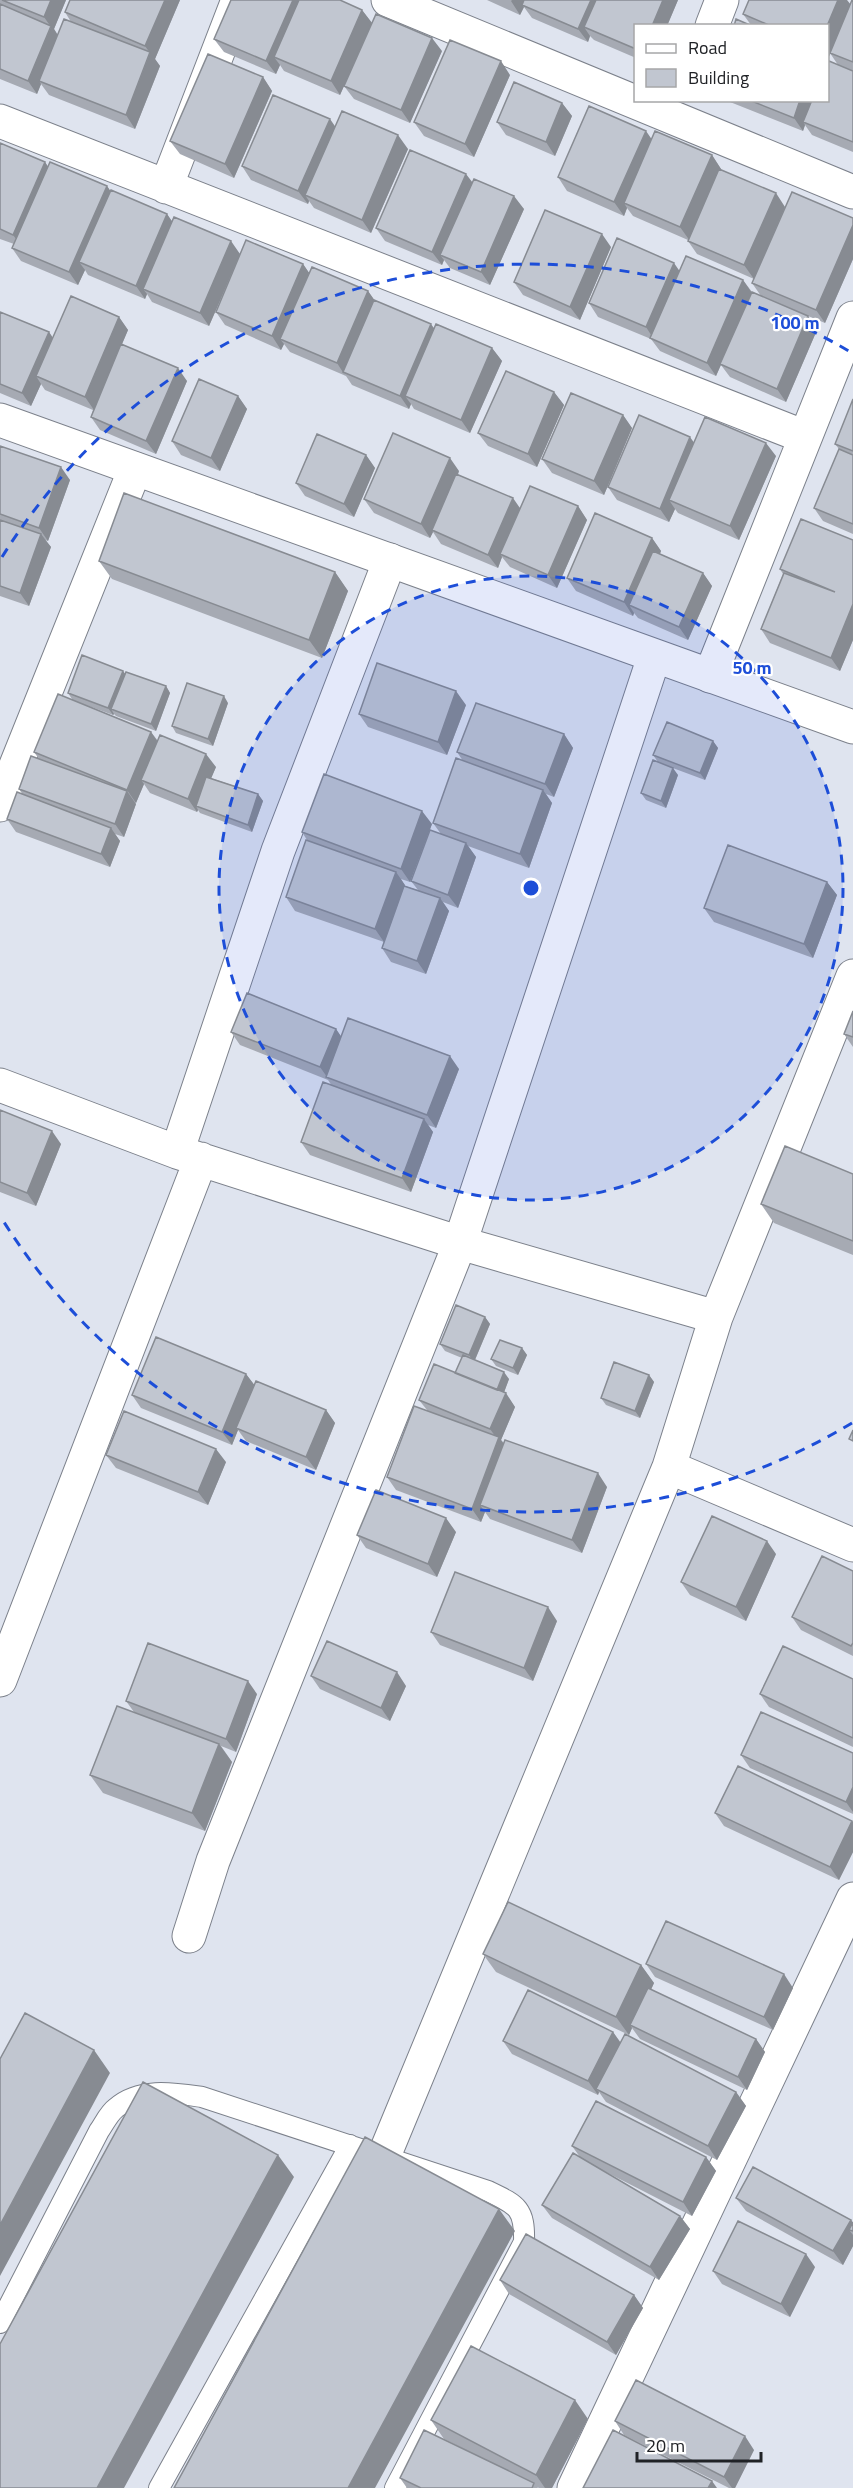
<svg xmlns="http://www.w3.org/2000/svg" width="853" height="2488" font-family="'Titillium Web',sans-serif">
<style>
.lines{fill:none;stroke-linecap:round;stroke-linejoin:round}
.service-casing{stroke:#7c818b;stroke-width:22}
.minor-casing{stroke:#7c818b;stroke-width:35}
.tertiary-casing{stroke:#7c818b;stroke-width:35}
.service{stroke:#fff;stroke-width:20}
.minor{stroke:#fff;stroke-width:33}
.tertiary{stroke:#fff;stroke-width:33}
.wall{fill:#a6aab3}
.shaded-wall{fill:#878b92}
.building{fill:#c1c6d0;stroke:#878b92;stroke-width:1.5}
.ring{fill:none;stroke:#1d4ed8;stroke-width:3;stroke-dasharray:10 8}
.centre{fill:#1d4ed8;stroke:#fff;stroke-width:3}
.ring-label{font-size:18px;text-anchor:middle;font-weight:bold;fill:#1d4ed8;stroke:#fff;stroke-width:4.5;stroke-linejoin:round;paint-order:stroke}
</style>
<rect width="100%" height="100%" fill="#dfe4ef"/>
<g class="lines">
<g class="service-casing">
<path id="service" d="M0,2323L99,2131C104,2124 109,2113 116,2108C140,2087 174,2093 202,2097L488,2191C517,2205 525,2208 524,2242L395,2488
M159,2488L350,2145"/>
</g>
<g class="minor-casing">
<path id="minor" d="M388,0L853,192
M712,26L722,0
M0,121L805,437
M166,187L238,0
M710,676L853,318
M0,805L135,469
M0,1085L177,1152L460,1243L716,1317
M177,1152L278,851L390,560
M669,1467L853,1545
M0,1680L201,1159
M189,1936L213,1861L460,1243L654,657
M384,2156L669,1467L716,1317L853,976
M574,2488L853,1899"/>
</g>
<g class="tertiary-casing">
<path id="tertiary" d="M0,420L853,727"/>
</g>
<use href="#service" class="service"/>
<use href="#minor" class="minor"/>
<use href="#tertiary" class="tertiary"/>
</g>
<path class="wall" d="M0,0H66L54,29L58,35L71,22L65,12L70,0H180L155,59L160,66L135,129L49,95L41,84L37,94L0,79Z
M487,0H678L667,26H636V58L594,40L590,36L588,42L532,18L524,7L520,15Z
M853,0V152L812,135L805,125L803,131L725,100H828L838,65L830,53L833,45L828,59V26H734L751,25L743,14L850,4Z
M362,10L372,23L340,95L284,71L280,65L276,74L224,52L214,39Z
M442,51L410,123L354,99L344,86Z
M510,75L474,157L424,136L414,122Z
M263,77L272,91L234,178L180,154L170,141Z
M562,103L572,116L555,156L506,135L497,122Z
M335,126L408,149L371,233L314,208L309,201L308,204L251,180L242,166Z
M652,139L712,155L721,169L720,170L785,207L754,279L697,254L688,241V240L633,216L627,208L624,216L567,191L558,177Z
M0,143L45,162L48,167L107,186L110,191L167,214L172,222L240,254L303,264L309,273L368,291L374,300L434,328L492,348L502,361L470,433L414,409L411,404L409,409L352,385L346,376L290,352L284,344L281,350L225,325L216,312L229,281L209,326L152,302L147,294L145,299L88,275L85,270L78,285L21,261L12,248L14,244L0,239Z
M472,182L524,209L490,285L450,268L444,260L442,265L385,241L376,228Z
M853,218V259L825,323L808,316L817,330L786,402L730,377L721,365L716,376L660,351L651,339L598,317L589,303L679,271L743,280L752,292L761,296L752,283Z
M611,247L580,320L523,295L514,282Z
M0,312L49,332L53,338L119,317L128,330L122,344L187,381L156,454L100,430L91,417L93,410L45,390L41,384L31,406L0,393Z
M554,392L564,405L537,467L488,446L478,433Z
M238,396L247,409L220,471L181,455L172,441Z
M853,399V534L823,521L814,508L839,449L835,444Z
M623,415L632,428L604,495L552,473L542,459Z
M694,442L776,456L739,540L678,513L675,509L669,522L617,500L608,487Z
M0,446L70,480L48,541L45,540L51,547L29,606L0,596Z
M366,455L375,468L354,517L305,496L296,483Z
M459,471L458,475L520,508L578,506L587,520L557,588L510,567L502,557L498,568L441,544L433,532L430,538L374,513L364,499Z
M652,538L661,551L660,554L703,573L712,586L688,640L638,618L634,613L633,616L576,591L567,578Z
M853,540V640L840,671L770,643L761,629L783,574L780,569Z
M99,561L335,572L348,591L322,658L112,579Z
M123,671L125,674L166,686L170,693L156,731L116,716L114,714L113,715L86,705L151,732L158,741L216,767L211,778L258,794L263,801L252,832L200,813L198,810L197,812L150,793L144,784L136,803L134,802L136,804L124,837L115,834L120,841L110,867L16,832L7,819L23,795L19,789L39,759L34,752L72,699L68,693Z
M228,703L213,746L176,733L172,726Z
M466,705L447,755L368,727L359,714Z
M564,734L573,748L554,797L546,794L552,803L529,868L468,846L476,857L458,908L443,902L449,911L426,974L391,962L382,948L384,942L295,911L286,897L307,840L302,832L432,824L410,882L401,879L405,886L418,890L411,881L441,834L433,823L463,761L457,752Z
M713,741L718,748L705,780L662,764L678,775L666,808L646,800L641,793L658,762L653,755Z
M827,882L837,895L813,958L714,922L704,908Z
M853,1011V1047L844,1034Z
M336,1029L341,1037L459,1069L436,1128L428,1125L433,1132L411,1192L310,1155L301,1142L332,1086L328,1080L240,1045L231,1032Z
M0,1110L61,1144L36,1206L0,1192Z
M853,1174V1255L774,1223L761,1204Z
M485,1317L490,1324L475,1360L509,1379L504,1392L515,1407L501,1440L504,1443L607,1487L582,1553L490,1519L485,1512L481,1522L396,1490L387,1477L427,1410L419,1400L455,1373L462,1358L445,1351L440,1344Z
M522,1348L527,1355L518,1375L496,1366L491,1359Z
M246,1374L254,1385L326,1410L335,1423L316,1470L246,1441L238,1430L232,1445L141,1408L132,1395Z
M649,1375L654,1382L640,1418L606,1405L601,1398Z
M106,1455L226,1462L208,1505L116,1468Z
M456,1532L437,1577L366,1548L357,1535Z
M776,1554L746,1621L690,1595L681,1582Z
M853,1571V1656L801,1630L792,1617Z
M557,1621L533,1681L440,1645L431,1632Z
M311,1676L406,1686L390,1721L320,1689Z
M853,1679V1747L769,1707L760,1694Z
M257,1694L236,1752L221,1746L232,1762L205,1831L103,1793L90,1775L134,1712L126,1701Z
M853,1753V1814L750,1768L741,1755Z
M715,1813L852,1821L853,1822V1852L839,1880L724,1826Z
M483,1954L641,1965L654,1983L651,1990L756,2039L765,2052L747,2090L640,2039L632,2028L629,2035L496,1972Z
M646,1964L793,1988L773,2030L655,1977Z
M613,2032L621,2043L736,2092L746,2106L717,2160L606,2102L599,2092L598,2095L512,2054L503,2041Z
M572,2146L706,2157L716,2171L692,2216L598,2168L680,2216L690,2229L659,2280L552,2218L542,2205L580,2157Z
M736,2198L851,2220L853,2223V2222V2246L843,2265L746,2211Z
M815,2267L790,2317L722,2284L713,2271Z
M500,2280L634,2295L643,2308L616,2355L509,2294Z
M588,2419L552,2488H539L537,2487L538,2488H407L400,2478L470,2452L444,2439L431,2420Z
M615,2421L754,2450L735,2488H729L624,2435Z"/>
<path class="shaded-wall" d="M51,0H66L54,29L60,39L39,81L41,84L37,94L28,81L51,27L44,17Z
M165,0H180L155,59L160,66L135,129L126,115L150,53L145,46Z
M293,0H308L274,57L280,65L276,74L266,61Z
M512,0H527L522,5L524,7L520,15L511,1Z
M591,0H606L584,27L590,36L588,42L578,29Z
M663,0H678L667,26H652Z
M838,0H847L851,5L828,59L827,26Z
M362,10L372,23L340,95L331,81Z
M432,38L442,51L410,123L401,110Z
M501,61L510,75L474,157L465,144Z
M263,77L272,91L234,178L225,164Z
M800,100H815L803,122L805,125L803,131L794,118Z
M562,103L572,116L555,156L546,142Z
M330,119L339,132L305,195L309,201L308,204L298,191Z
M646,131L655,144L624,203L627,208L624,216L614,202Z
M398,135L408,149L371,233L362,220Z
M712,155L721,169L690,241L680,227Z
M45,162L54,176L23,248L13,235Z
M466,174L476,187L440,255L444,260L442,265L432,252Z
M107,186L116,199L79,262L85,270L78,285L69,272Z
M776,193L785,207L754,279L744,265Z
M514,196L524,209L490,285L481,272Z
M167,214L176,227L143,289L147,294L145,299L136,286Z
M853,225V259L825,323L816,310Z
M602,234L611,247L580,320L570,307Z
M231,241L240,254L209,326L200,313Z
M674,263L683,276L655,341L646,327Z
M303,264L312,277L280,339L284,344L281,350L272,336Z
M743,280L752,293L716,376L707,363Z
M368,291L378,305L343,372L346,377L337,363Z
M808,316L817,330L786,402L777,389Z
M119,317L128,330L94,410L85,397Z
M431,324L440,337L405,396L411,404L409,409L400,396Z
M49,332L58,346L36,376L41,384L31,406L22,393Z
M492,348L502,361L470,433L461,420Z
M178,368L187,381L156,454L146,441Z
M554,392L564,405L537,467L528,454Z
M238,396L247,409L220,471L211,458Z
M623,415L632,428L604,495L594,481Z
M690,437L700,451L669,500L675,509L669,522L660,509Z
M766,443L776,456L739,540L730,526Z
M366,455L375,468L354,517L344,504Z
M450,458L459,471L433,531L432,530L433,532L430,538L421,524Z
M61,467L70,480L48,541L39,528Z
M513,498L522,511L500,554L502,557L498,568L488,555Z
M578,506L587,520L557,588L548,575Z
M41,534L51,547L29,606L20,593Z
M652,538L661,551L636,608L629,605L634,613L633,616L624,602Z
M335,572L348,591L322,658L309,640Z
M703,573L712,586L688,640L679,627Z
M853,604V640L840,671L831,658Z
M123,671L128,678L111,709L114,714L113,715L108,708Z
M166,686L170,693L156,731L151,724Z
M456,691L466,705L447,755L438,742Z
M224,696L228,703L213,746L208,739Z
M151,732L160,745L141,780L144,784L136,803L127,790Z
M564,734L573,748L554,797L545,784Z
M713,741L718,748L705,780L700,773Z
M206,754L216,767L199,807L196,806L198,810L197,812L188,799Z
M673,768L678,775L666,808L661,801Z
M543,790L552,803L529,868L520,854Z
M127,791L136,804L124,837L115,824Z
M258,794L263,801L252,832L248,825Z
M422,811L432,824L410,882L401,869Z
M111,828L120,841L110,867L101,854Z
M466,843L476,857L458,908L448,895Z
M396,872L405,885L384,942L375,929Z
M827,882L837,895L813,958L804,944Z
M440,898L449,911L426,974L417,961Z
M336,1029L345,1042L327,1077L320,1067Z
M450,1056L459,1069L436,1128L427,1115Z
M424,1119L433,1132L411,1192L402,1178Z
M52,1131L61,1144L36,1206L27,1193Z
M485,1317L490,1324L474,1362L469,1355Z
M522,1348L527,1355L518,1375L513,1368Z
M504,1372L509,1379L502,1398L497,1391Z
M246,1374L256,1387L236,1428L238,1430L232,1445L222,1432Z
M649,1375L654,1382L640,1418L635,1411Z
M506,1393L515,1407L501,1440L508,1450L480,1505L485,1512L481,1522L472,1509L498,1440L490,1429Z
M326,1410L335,1423L316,1470L306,1457Z
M216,1449L226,1462L208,1505L198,1492Z
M598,1473L607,1487L582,1553L572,1540Z
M446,1518L456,1532L437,1577L428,1564Z
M767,1541L776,1554L746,1621L736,1607Z
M548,1607L557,1621L533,1681L524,1668Z
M397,1672L406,1686L390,1721L381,1708Z
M248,1681L257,1694L236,1752L226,1739Z
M219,1744L232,1762L205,1831L192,1813Z
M853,1787V1812L846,1802Z
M852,1821L853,1822V1852L839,1880L830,1867Z
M641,1965L654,1983L633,2027L630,2025L632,2028L629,2035L616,2017Z
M784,1974L793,1988L773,2030L764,2017Z
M613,2032L622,2045L596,2089L599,2092L598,2095L588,2081Z
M756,2039L765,2052L747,2090L738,2077Z
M94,2050L110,2073L0,2276V2225Z
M736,2092L746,2106L717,2160L708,2146Z
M278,2155L294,2177L124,2488H97Z
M706,2157L716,2171L692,2216L683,2202Z
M499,2209L515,2231L375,2488H348Z
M680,2216L690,2229L659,2280L650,2267Z
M851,2220L853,2223L849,2230L853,2235V2246L843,2265L833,2251Z
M806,2254L815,2267L790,2317L781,2304Z
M634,2295L643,2308L616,2355L607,2342Z
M575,2400L588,2419L552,2488H545L536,2475Z
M745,2436L754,2450L735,2488H732L724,2477Z
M712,2481L717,2488H708Z"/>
<path class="building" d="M2,0H51L44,17Z
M70,0H165L145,46L65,12Z
M231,0H293L266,61L214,39Z
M299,0H340L362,10L331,81L274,57Z
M524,0H591L578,29L522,5Z
M596,0H663L652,26H636V49L584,27Z
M749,0H838L827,26H771L743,14Z
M852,0H853V62L830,53Z
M0,4L51,26L28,81L0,69Z
M376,14L432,38L401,110L344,86Z
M64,19L150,52L126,115L39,81Z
M736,19L752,26H734Z
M450,40L501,61L465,144L414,122Z
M208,54L263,77L225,164L170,141Z
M829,61L853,71V142L803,122L812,100H828V64Z
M514,82L562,103L546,142L497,122Z
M273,95L330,119L298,191L242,166Z
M749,100H800L794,118Z
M589,106L646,131L614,202L558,177Z
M342,111L398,135L362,220L305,195Z
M655,131L712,155L680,227L624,203Z
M0,143L45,162L13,235L0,229Z
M410,150L466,174L432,252L376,228Z
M50,162L107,186L69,272L12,248Z
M719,169L776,193L744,265L688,241Z
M474,179L514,196L481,272L440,255Z
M111,190L167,214L136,286L79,262Z
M792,192L853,218V225L816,310L752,283Z
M545,210L602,234L570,307L514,282Z
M174,217L231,241L200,313L143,289Z
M617,238L674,263L646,327L589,303Z
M246,240L303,264L272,336L216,312Z
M686,256L743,280L707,363L650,338Z
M312,267L368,291L337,363L280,339Z
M752,292L808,316L777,389L720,364Z
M71,296L119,317L85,397L36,376Z
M374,300L431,324L400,396L343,372Z
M0,312L49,332L22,393L0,384Z
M436,324L492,348L461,420L405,396Z
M121,344L178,368L146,441L91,417Z
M506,371L554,392L528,454L478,433Z
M199,379L238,396L211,458L172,441Z
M571,393L623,415L594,481L542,459Z
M853,399V451L835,444Z
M639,415L690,437L660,509L608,487Z
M705,417L766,443L730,526L669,500Z
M393,433L450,458L421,524L364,499Z
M317,434L366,455L344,504L296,483Z
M0,446L61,467L39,528L0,514Z
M839,449L853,455V524L814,508Z
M456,474L513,498L488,555L432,530Z
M530,486L578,506L548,575L500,554Z
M124,493L335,572L309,640L99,561Z
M595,513L652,538L624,602L567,578Z
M801,519L853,540V604L831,658L761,629L784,573L835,592L780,569Z
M0,520L41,534L20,593L0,586Z
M653,551L703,573L679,627L629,605Z
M82,655L123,671L108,708L68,693Z
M377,663L456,691L438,742L359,714Z
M126,672L166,686L151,724L111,709Z
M187,683L224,696L208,739L172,726Z
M58,694L151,732L127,790L34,752Z
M476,703L564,734L545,784L457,752Z
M667,722L713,741L700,773L653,755Z
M160,735L206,754L188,799L141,780Z
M31,756L127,791L115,824L19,789Z
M456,758L543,790L520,854L433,823Z
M653,760L673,768L661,801L641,793Z
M324,774L422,811L401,869L302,832Z
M206,777L258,794L248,825L196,806Z
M17,792L111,828L101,854L7,819Z
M430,830L466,843L448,895L411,881Z
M306,840L396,872L375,929L286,897Z
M728,845L827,882L804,944L704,908Z
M404,886L440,898L417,961L382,948Z
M247,993L336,1029L320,1067L231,1032Z
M853,1011V1037L844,1034Z
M348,1018L450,1056L427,1115L326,1077Z
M323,1082L424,1119L402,1178L301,1142Z
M0,1110L52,1131L27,1193L0,1182Z
M785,1146L853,1174V1241L761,1204Z
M456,1305L485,1317L469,1355L440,1344Z
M156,1337L246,1374L222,1432L132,1395Z
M500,1340L522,1348L513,1368L491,1359Z
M463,1355L504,1372L497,1390L455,1373Z
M614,1362L649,1375L635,1411L601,1398Z
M434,1364L506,1393L490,1429L419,1400Z
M256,1381L326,1410L306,1457L236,1428Z
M414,1406L499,1437L472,1509L387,1477Z
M124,1411L216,1449L198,1492L106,1455Z
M853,1430V1441L849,1439Z
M505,1440L598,1473L572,1540L480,1505Z
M376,1490L446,1518L428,1564L357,1535Z
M712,1516L767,1541L736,1607L681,1582Z
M822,1556L853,1571V1643L851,1646L792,1617Z
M455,1572L548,1607L524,1668L431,1632Z
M327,1641L397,1672L381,1708L311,1676Z
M148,1643L248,1681L226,1739L126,1701Z
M783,1646L853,1679V1738L760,1694Z
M117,1706L219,1744L192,1813L90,1775Z
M761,1712L853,1753V1787L846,1802L741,1755Z
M738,1766L852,1821L830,1867L715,1813Z
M508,1902L641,1965L616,2017L483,1954Z
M666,1921L784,1974L764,2017L646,1964Z
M648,1988L756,2039L738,2077L630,2025Z
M528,1990L613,2032L588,2081L503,2041Z
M25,2013L94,2050L0,2225V2059Z
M625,2034L736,2092L708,2146L596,2089Z
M143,2082L278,2155L97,2488H0V2344Z
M596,2101L706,2157L683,2202L572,2146Z
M365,2137L499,2209L348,2488H174Z
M573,2153L680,2216L650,2267L542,2205Z
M753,2167L851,2220L833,2251L736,2198Z
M738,2221L806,2254L781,2304L713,2271Z
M853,2222V2231L849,2230Z
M526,2234L634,2295L607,2342L500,2280Z
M471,2346L575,2400L536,2475L431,2420Z
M636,2380L745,2436L724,2477L615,2421Z
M424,2430L534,2483L532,2488H421L400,2478Z
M613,2430L712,2481L708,2488H583Z"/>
<circle cx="531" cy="888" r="312" fill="#1d4ed8" fill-opacity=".12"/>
<g class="ring">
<circle cx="531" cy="888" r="312"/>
<path d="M852 1423A624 624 0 0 1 2 1219M2 557A624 624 0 0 1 852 353"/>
</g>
<circle cx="531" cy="888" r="9" class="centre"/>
<g class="ring-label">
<text x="795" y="329">100 m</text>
<text x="752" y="674">50 m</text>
</g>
<rect x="634" y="24" width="195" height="78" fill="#ffffff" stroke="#a6a7a8" stroke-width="1.5"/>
<rect x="646" y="44" width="30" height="9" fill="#ffffff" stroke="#a6a7a8" stroke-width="1.5"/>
<text x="688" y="54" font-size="18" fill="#202226">Road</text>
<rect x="646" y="69" width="30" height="18" fill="#c1c6d0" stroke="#a6a7a8" stroke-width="1.5"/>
<text x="688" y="84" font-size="18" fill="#202226">Building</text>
<path d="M637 2452v9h124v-9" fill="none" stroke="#202226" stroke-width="3"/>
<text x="646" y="2452" font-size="18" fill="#202226" stroke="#ffffff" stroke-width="4.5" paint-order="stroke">20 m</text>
</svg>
